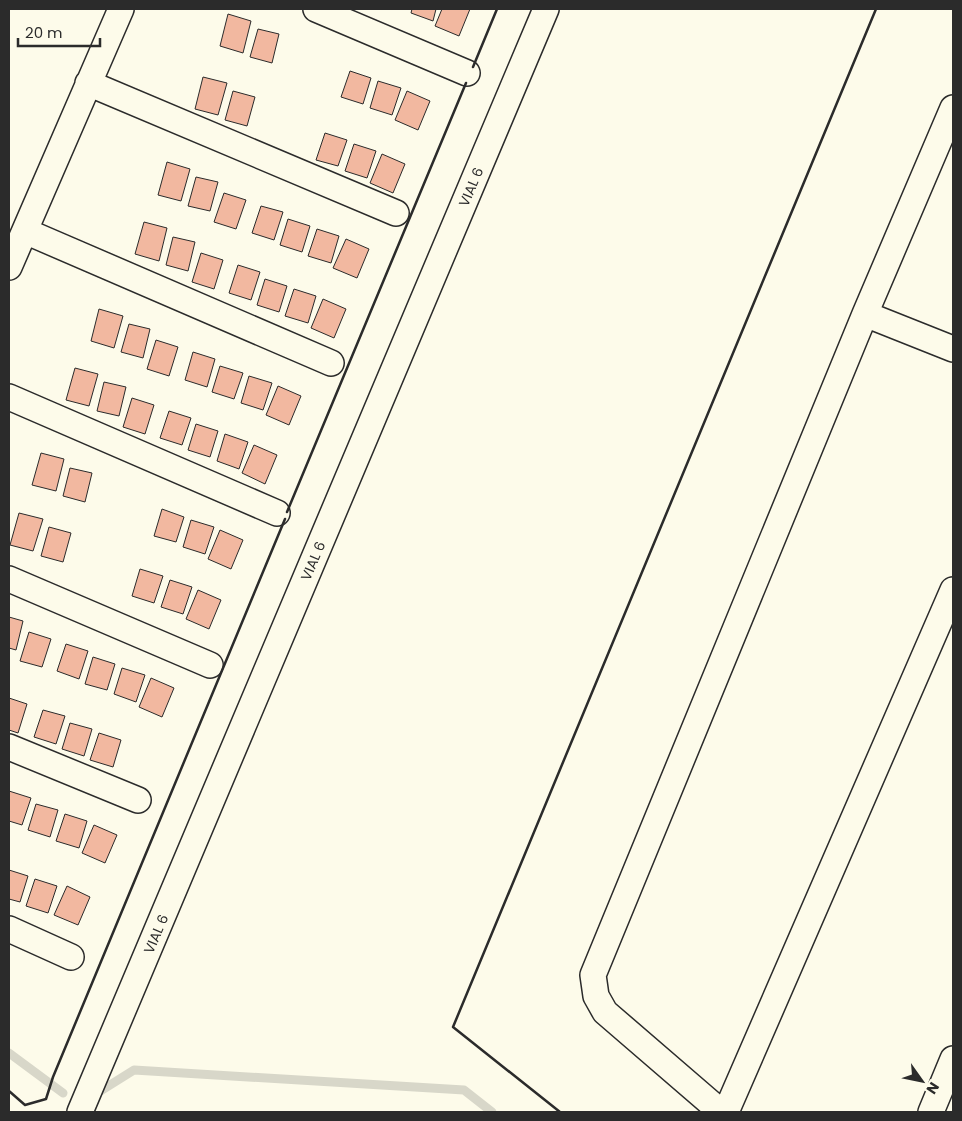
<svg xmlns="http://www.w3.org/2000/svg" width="962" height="1121" font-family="Poppins,sans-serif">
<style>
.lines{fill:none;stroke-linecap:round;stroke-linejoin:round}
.stream{stroke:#d8d7c9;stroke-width:9}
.building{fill:#f2b8a0;stroke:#2b2b2b}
.minor-casing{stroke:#2b2b2b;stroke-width:28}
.minor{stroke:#fdfbea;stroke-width:25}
.wall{stroke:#2b2b2b;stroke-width:2.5}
.labels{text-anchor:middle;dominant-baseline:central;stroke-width:4;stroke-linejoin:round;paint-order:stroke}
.street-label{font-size:14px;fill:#2b2b2b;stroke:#fdfbea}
</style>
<rect width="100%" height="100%" fill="#fdfbea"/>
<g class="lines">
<path class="stream" d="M9,1053L63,1093
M94,1095L134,1070L464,1090L492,1112"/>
</g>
<path class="building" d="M412,9H436L433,21L411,13Z
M442,9H470L459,36L435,26Z
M228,14L251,21L243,53L220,46Z
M258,29L279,34L272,63L250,57Z
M350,71L371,78L363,104L341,97Z
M203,77L227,83L218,115L195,109Z
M378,81L401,88L392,115L370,108Z
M233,91L255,97L247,126L225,120Z
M407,91L430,101L418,130L395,120Z
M325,133L347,140L338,166L316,160Z
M354,144L376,151L367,178L345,171Z
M382,154L405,164L393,193L370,183Z
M167,162L190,169L181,201L158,195Z
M196,177L218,182L210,211L188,206Z
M224,193L246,200L236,229L214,222Z
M261,206L283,212L274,240L252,233Z
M288,219L310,226L302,252L280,245Z
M144,222L167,228L159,261L135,254Z
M317,229L339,236L331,263L308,256Z
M173,237L195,242L188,271L166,265Z
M346,239L369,249L357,278L333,268Z
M201,253L223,260L214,289L192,282Z
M238,265L260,272L251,300L229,293Z
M265,279L287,286L279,312L257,305Z
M294,289L316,296L308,323L285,316Z
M323,299L346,309L334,338L311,328Z
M99,309L123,316L114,348L91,341Z
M129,324L150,329L143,358L121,352Z
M156,340L178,347L169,376L147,369Z
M193,352L215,359L207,387L185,380Z
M220,366L243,373L234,399L212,392Z
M75,368L98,374L89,406L66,400Z
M249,376L272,383L263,410L241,403Z
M104,382L126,387L119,416L97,411Z
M278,386L301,396L289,425L266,415Z
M132,398L154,405L145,434L123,427Z
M169,411L191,418L182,445L160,438Z
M196,424L218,431L210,457L188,450Z
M225,434L248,442L239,469L217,461Z
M254,445L277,455L265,484L242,473Z
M41,453L64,459L56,491L32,485Z
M70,468L92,473L85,502L63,496Z
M162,509L184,517L176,542L154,536Z
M19,513L43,519L33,551L10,545Z
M191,520L214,527L205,554L183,547Z
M49,527L71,533L63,562L41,556Z
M220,530L243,540L231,569L208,559Z
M140,569L163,576L154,603L132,596Z
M170,580L192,587L183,614L161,607Z
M198,590L221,600L209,629L186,619Z
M9,617L23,621L16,650L9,648Z
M29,632L51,639L42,667L20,661Z
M66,644L88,651L79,679L57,671Z
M93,657L115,664L107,690L85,684Z
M122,668L145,675L136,702L114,694Z
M151,678L174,688L162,717L139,707Z
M9,698L27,704L18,733L9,730Z
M43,710L65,716L56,744L34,737Z
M70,723L92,729L84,756L62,749Z
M99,733L121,740L113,767L90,760Z
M9,791L31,798L22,825L9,821Z
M36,804L58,810L50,837L28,830Z
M65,814L87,821L79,848L56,841Z
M94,825L117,835L105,863L82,853Z
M9,870L28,876L20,902L9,899Z
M35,879L57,886L48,913L26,906Z
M67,886L90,897L78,925L54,915Z"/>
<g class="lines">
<g class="minor-casing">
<path id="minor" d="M316,9L467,73
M88,83L396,213
M25,231L331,363
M9,267L121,9
M865,314L953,349
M9,397L277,513
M9,579L210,665
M9,747L138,800
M9,929L71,957
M80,1112L546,9
M721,1112L605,1012L596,996L593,975L865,314L953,108
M726,1112L953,590
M931,1112L953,1059"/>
</g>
<use href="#minor" class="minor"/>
<path class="wall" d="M473,67L497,9
M287,512L466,83
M9,1091L25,1105L46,1099L53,1077L285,519
M560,1112L453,1027L876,9"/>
</g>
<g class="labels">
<g class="street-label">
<text transform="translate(471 187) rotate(-67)">VIAL 6</text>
<text transform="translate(313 561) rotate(-67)">VIAL 6</text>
<text transform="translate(156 934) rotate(-67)">VIAL 6</text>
</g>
</g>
<rect width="962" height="1121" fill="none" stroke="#2b2b2b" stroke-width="20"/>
<g transform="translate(922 1081) rotate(123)" stroke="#fdfbea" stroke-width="4" paint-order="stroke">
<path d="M0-4L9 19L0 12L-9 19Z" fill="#2b2b2b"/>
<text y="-8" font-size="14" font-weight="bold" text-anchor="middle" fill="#2b2b2b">N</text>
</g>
<path d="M18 38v8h82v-8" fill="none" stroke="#2b2b2b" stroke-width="2.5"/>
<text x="25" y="38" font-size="15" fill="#2b2b2b" stroke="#fdfbea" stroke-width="4" paint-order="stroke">20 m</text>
</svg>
